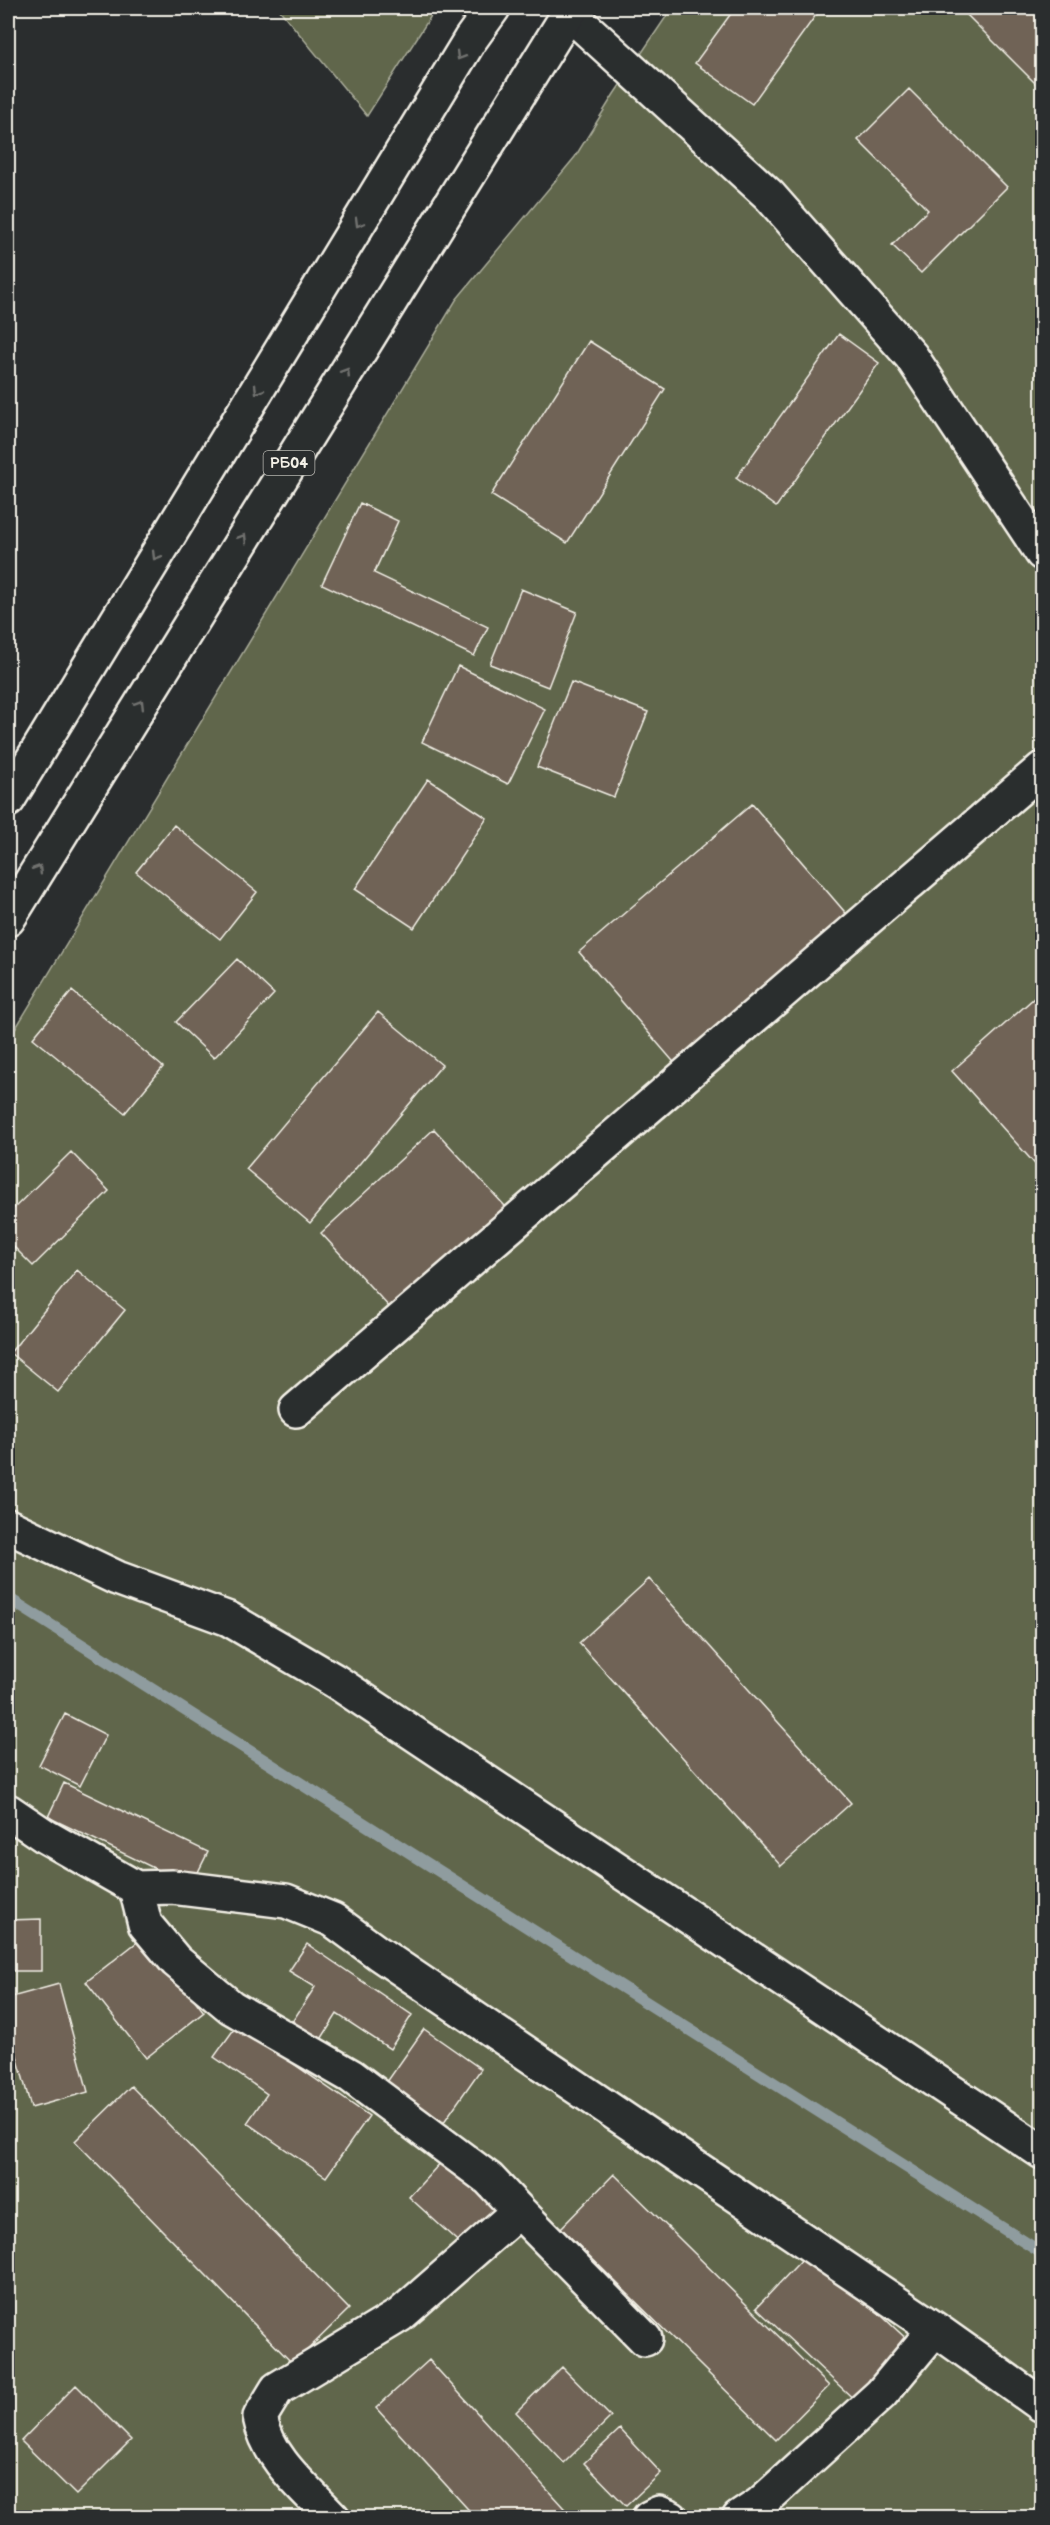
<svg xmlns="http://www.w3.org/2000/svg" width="1050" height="2525" font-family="'Balsamiq Sans',sans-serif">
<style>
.green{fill:#60664c;stroke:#aaac9a;stroke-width:1.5}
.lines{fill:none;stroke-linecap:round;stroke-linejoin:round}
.stream{stroke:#8f9c9f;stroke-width:12}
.building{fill:#706356;stroke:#f4f1e8;stroke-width:1.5}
.minor-casing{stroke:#f4f1e8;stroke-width:38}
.highway-casing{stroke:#f4f1e8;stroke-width:38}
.minor{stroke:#2a2d2e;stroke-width:33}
.highway{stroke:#2a2d2e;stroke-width:33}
.oneway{stroke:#71726f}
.labels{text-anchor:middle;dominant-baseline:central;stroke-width:5;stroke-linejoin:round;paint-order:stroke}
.shield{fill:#2a2d2e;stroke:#b7b6b0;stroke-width:1.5}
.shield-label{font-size:15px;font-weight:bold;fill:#f4f1e8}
</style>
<rect width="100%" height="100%" fill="#2a2d2e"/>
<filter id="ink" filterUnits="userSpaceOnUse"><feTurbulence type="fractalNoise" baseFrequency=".0167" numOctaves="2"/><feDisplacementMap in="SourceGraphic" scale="12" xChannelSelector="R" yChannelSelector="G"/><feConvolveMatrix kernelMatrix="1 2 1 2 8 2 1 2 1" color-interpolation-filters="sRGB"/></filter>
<g filter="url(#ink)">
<path class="green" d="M278,8H436L367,116Z
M672,8H1042V2517H8V1041L456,300L575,157L614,94Z"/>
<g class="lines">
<path class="stream" d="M8,1598L1042,2253"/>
</g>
<path class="building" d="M735,8H821L752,104L695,63Z
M960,8H1028L1034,13L1039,8H1042V90Z
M909,89L1007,187L921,273L892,245L928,210L858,140Z
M839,334L879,363L776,507L736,478Z
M589,341L665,389L567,543L491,495Z
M360,503L398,521L374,573L488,627L474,656L322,584Z
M521,589L577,612L548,687L490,664Z
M458,666L545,709L508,784L422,742Z
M571,682L648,712L614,797L537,767Z
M428,779L487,818L414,928L355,889Z
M752,804L850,918L678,1067L579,952Z
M174,825L257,892L220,939L136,872Z
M237,959L274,994L214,1058L176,1022Z
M72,991L163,1067L125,1113L33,1038Z
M1042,991V1172L952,1071Z
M378,1012L442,1065L310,1223L246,1169Z
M434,1129L516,1218L403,1322L321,1233Z
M71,1152L109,1191L33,1266L8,1241V1214Z
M77,1270L125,1310L58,1392L10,1353Z
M649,1579L851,1803L781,1866L579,1643Z
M65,1714L106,1735L80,1786L39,1765Z
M64,1783L208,1852L191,1886L48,1817Z
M41,1919V1971H8V1920Z
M145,1936L204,2012L146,2058L86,1982Z
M307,1944L412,2015L390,2049L337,2014L320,2041L292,2022L315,1987L289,1971Z
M59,1984L88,2092L31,2108L8,2022V1998Z
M237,2025L369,2116L326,2177L247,2123L267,2094L214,2057Z
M424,2029L481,2069L439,2129L382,2089Z
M131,2086L349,2309L293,2364L75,2141Z
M443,2160L500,2212L466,2249L409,2197Z
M614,2174L829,2386L776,2440L561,2228Z
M811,2250L913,2345L859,2404L756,2308Z
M429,2360L573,2518H476L376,2408Z
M562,2367L611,2417L564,2463L516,2412Z
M76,2385L131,2440L76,2495L21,2441Z
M620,2429L661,2473L626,2506L584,2463Z
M981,2509L982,2518H932Z"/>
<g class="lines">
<g class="minor-casing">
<path id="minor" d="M569,13L769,195L911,356L1042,553
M296,1410L1042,769
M8,1526L117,1578L229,1619L335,1681L1042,2152
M8,1811L45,1836L136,1888L172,1887L286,1901L333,1920L378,1953L935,2329L881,2394L760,2504L739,2518
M136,1888L145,1924L176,1961L231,2007L351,2076L489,2179L519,2211L400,2315L277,2389L260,2417C268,2459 304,2487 333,2518
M519,2211L645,2339
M935,2329L1042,2405
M649,2518L659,2513L671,2518"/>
</g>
<g class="highway-casing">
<path id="highway" d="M8,800L470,40L493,8
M8,919L572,8"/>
</g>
<use href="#minor" class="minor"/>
<use href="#highway" class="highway"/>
</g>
<defs><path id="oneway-chevron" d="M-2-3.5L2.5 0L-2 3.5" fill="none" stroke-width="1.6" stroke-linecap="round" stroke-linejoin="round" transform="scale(1.5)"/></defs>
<g class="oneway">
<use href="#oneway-chevron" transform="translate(460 56) rotate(121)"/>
<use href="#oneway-chevron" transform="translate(359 223) rotate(121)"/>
<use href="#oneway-chevron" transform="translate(346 372) rotate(-58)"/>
<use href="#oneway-chevron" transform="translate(258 390) rotate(121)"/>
<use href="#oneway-chevron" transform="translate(243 538) rotate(-58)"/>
<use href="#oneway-chevron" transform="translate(156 556) rotate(121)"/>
<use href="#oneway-chevron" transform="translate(140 704) rotate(-58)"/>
<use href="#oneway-chevron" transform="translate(38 869) rotate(-58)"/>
</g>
</g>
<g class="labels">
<rect class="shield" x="263.5" y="451" width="51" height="24" rx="4.5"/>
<g class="shield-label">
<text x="289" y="463">РБ04</text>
</g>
</g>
<rect width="1050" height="2525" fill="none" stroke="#2a2d2e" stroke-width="30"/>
<rect x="15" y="15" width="1020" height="2495" fill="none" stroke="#f4f1e8" stroke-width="2" filter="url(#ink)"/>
</svg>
